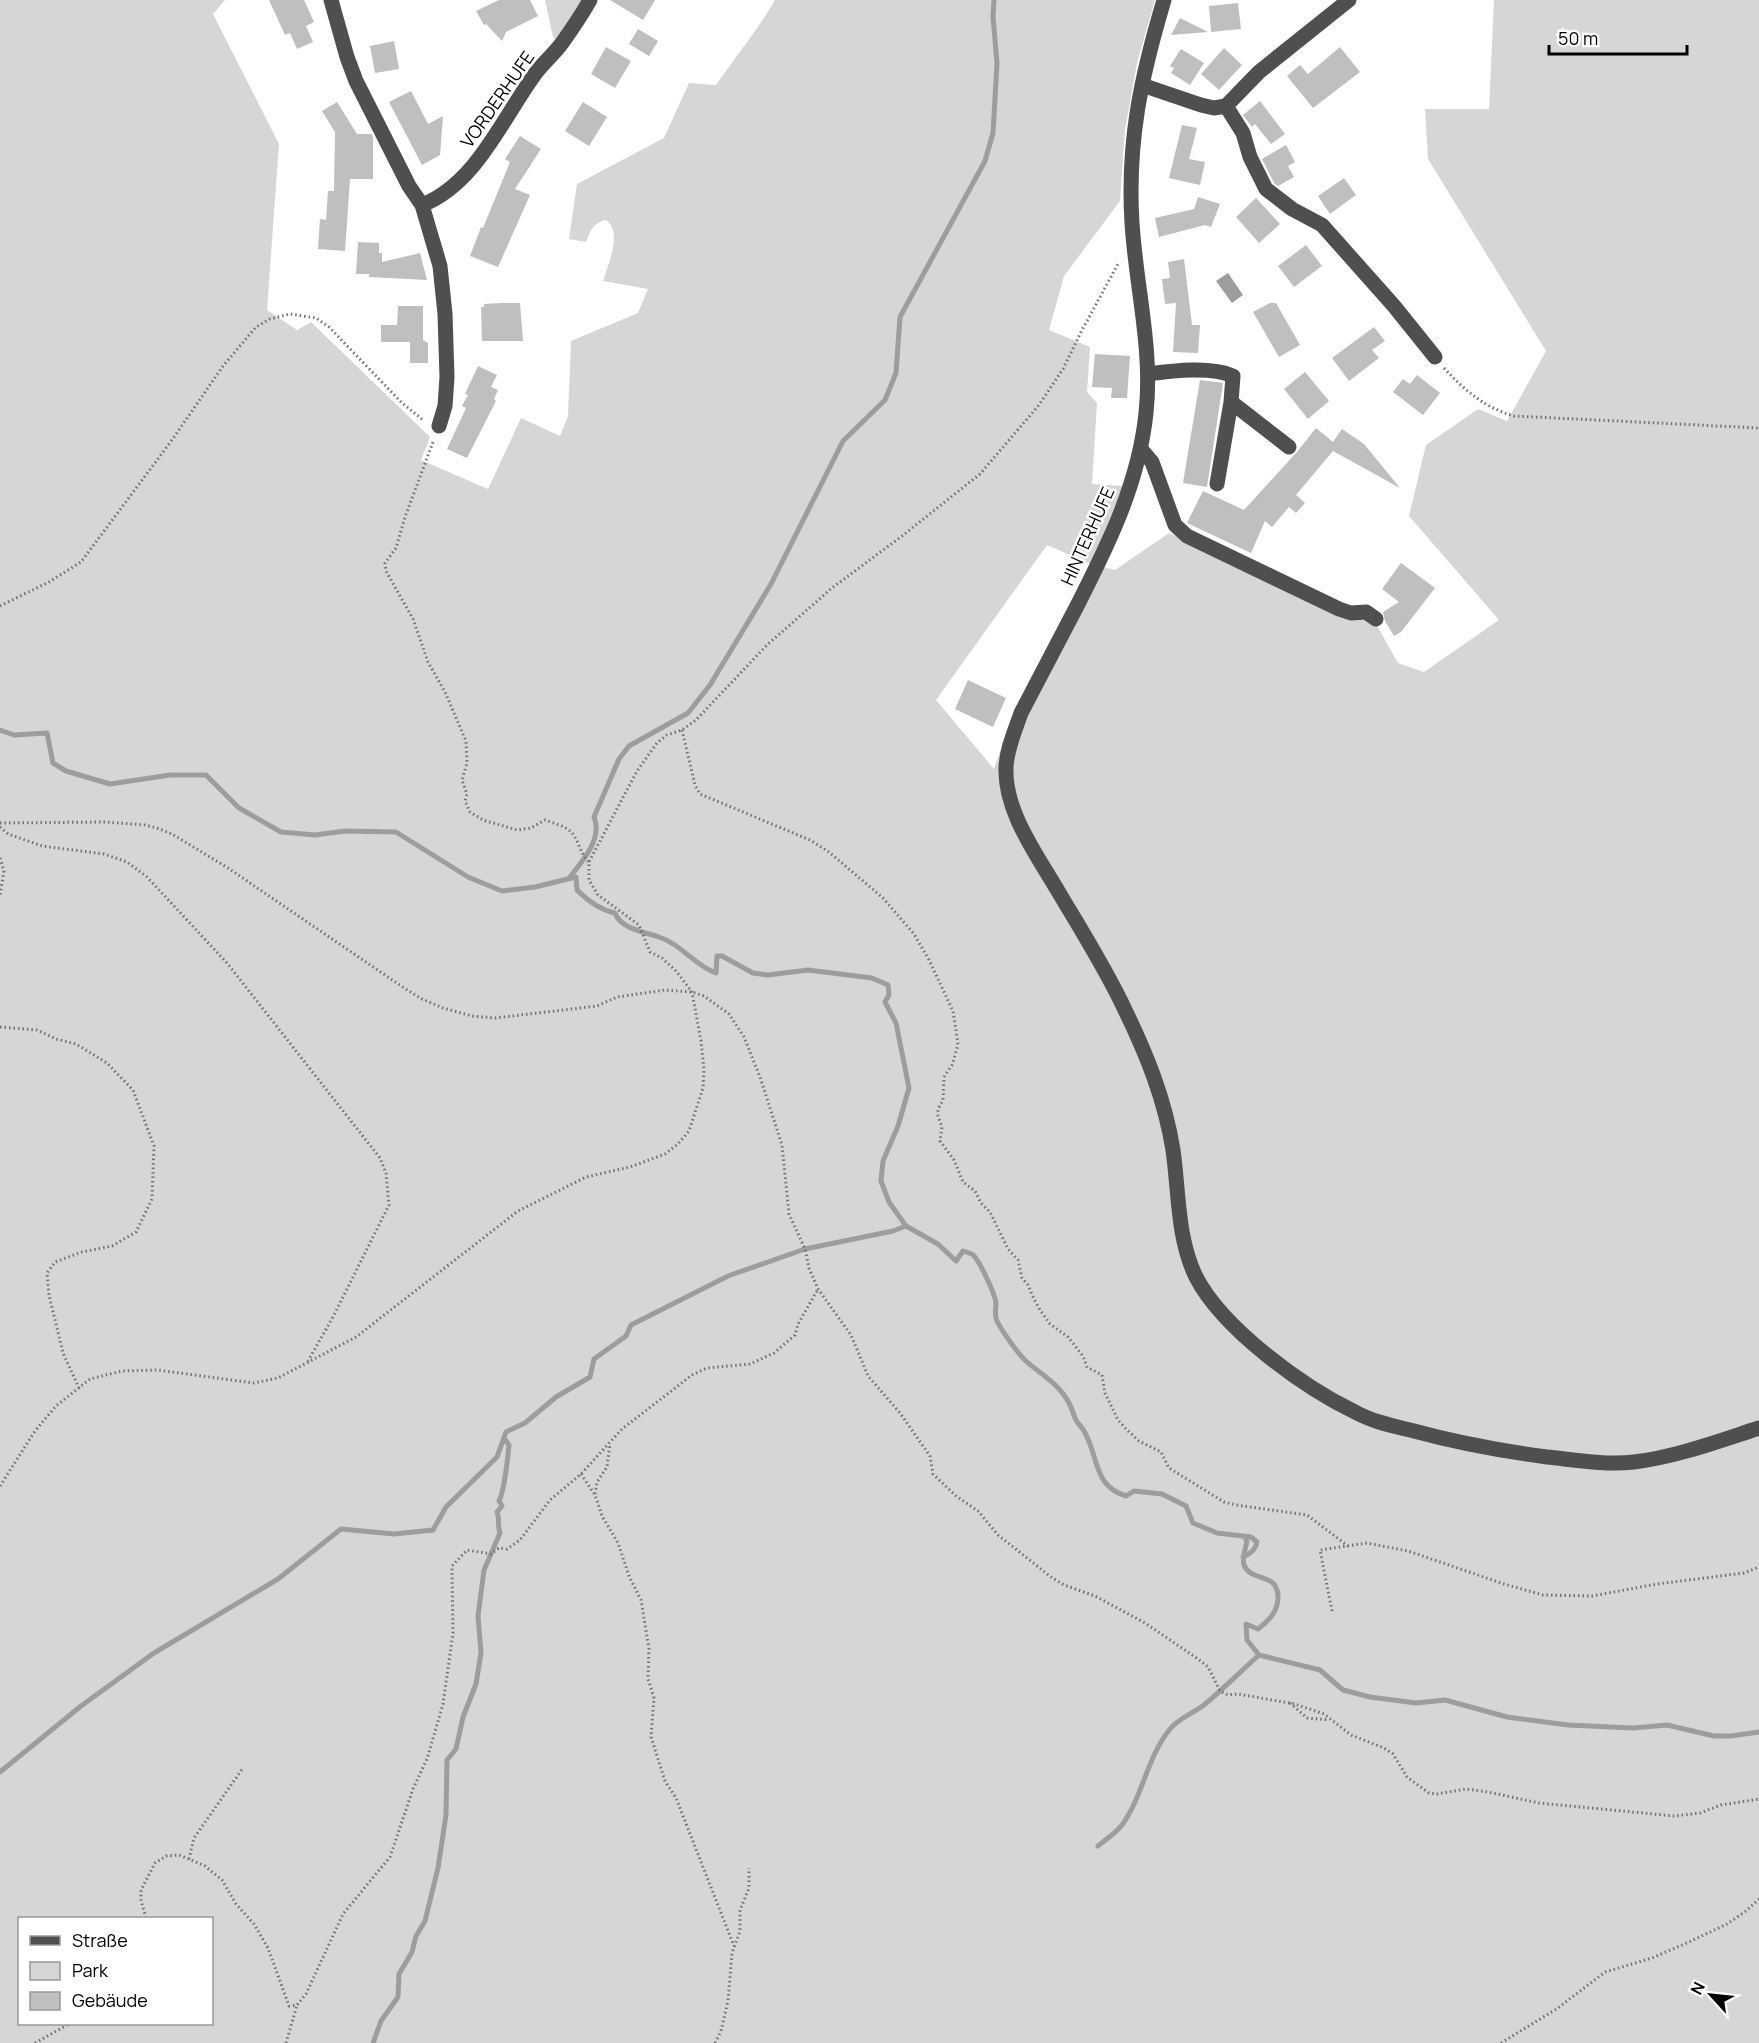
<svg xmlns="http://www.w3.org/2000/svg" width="1759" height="2043" font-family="Manrope,sans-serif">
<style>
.green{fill:#d6d6d6;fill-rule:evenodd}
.water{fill:#9d9d9d}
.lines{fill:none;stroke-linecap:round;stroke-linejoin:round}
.stream{stroke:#9d9d9d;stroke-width:5}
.building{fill:#bfbfbf}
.path{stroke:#717171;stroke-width:3;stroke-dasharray:1.5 3;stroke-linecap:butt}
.minor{stroke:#4f4f4f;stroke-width:15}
.labels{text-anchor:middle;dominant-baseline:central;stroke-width:5;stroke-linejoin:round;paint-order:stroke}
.street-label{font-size:18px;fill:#000;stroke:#fff}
</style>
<rect width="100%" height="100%" fill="#fff"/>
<path class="green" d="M0,0H225L213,14L279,144L267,310L297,330L311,322L430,437L421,460L488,489L521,418L560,436L568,416L571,341L638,313L648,289L603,281C608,264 623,233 606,220C593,223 591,230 586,242L569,239L577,184L664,138L689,83L716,85C735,57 758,30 775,0H1155L1137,63L1125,130L1120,201L1064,276L1049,330L1090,347L1087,392L1097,403L1092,484L1123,486L1091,564L1115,570L1169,533L1304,595L1362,619L1375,622L1398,663L1424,672L1499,620L1409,516L1426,445L1478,409L1507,421L1546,351L1428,159L1425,109H1489L1494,0H1759V2043H0ZM1047,545L1091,564L1011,719L994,769L936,700ZM20,1918H212V2024H20Z
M545,0H585L555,39L553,37Z"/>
<path class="water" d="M1228,273L1243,295L1232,303L1216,281Z"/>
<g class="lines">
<path class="stream" d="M0,730L14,735L47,733L53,763L66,771L110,784L170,775H206L239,808L281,832L315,835L345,831L396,832L468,877L502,891L535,887L576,877L577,890C588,901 600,910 615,913C621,929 644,932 659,937C681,944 695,966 716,973L717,956H722L753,973L768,975L808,970L872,978L888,985L889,995L885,1002L896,1023L909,1088L898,1126L883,1161L881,1181L889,1202L906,1226L938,1244L956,1261L963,1251C966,1252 969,1253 972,1254C979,1259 995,1294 996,1303C996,1310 994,1315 997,1321C1002,1331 1018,1354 1027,1362C1042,1375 1059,1384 1069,1403C1072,1408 1073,1414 1076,1420C1079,1425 1084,1429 1086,1435C1099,1460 1094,1486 1126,1496L1134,1491L1162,1494L1186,1506L1193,1523L1217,1533L1251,1537L1257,1542C1256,1550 1250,1554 1243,1557
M569,878C582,862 603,839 594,817L619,759L629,746L688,713L710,685L771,584L843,441L885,400L896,373L900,317L985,161L993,133L997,63L993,17L994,0
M1244,1536L1247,1542C1245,1549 1242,1558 1244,1565C1251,1583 1279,1571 1278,1599C1277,1613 1268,1621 1258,1629L1246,1624L1247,1640L1259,1655L1320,1670L1343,1690L1370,1697L1416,1703L1445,1700L1507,1717L1568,1725L1633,1728L1667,1725L1714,1736H1731L1759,1732
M0,1772L81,1706L154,1653L278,1579L341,1529L394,1534L433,1530L446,1507L497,1457L506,1432L525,1423L556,1397L590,1377L594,1359L626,1336L631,1325L728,1276L805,1249L893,1231L906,1226
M1098,1846C1105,1840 1116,1833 1122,1825C1143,1796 1147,1757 1170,1729C1179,1718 1192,1714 1204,1705C1223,1689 1240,1672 1259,1655
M373,2043L381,2021L398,1997L399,1974L412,1952L416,1936L425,1921L438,1868L446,1815L447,1760L456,1749L463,1717L476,1684L481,1653L478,1616L484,1570L500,1533C497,1525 500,1519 497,1512L502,1506L499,1501C504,1492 508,1457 509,1445L504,1438"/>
</g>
<path class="building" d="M269,0H304L314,22L306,26L313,42L297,49L290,33L285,35Z
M499,0H530L538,16L506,32L502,41L486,24L484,25L476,11Z
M610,0H655L643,20Z
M1238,3L1241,29L1211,32L1209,6Z
M1180,18L1208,32L1171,35Z
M638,29L658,41L649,56L629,44Z
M394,41L399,69L375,73L370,46Z
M606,47L631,61L615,88L591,74Z
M1340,47L1360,72L1313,108L1287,76L1300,65L1308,74Z
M1224,48L1242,65L1219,90L1201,74Z
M1181,49L1204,63L1190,85L1171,73L1174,68L1170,66Z
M411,91L428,124L443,116L440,155L422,165L389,102Z
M1260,101L1285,134L1271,144L1255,124L1252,127L1243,115Z
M337,102L357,134H372L373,137V179H350L345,251L318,249L320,219L326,220L328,191H334L335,132L322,111Z
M583,102L607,117L589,146L565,131Z
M1182,125L1197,128L1189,159L1205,162L1200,185L1169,178Z
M520,136L541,149L515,189L530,195L498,267L470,256L481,227L483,228L510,162L505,159Z
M1286,145L1295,162L1288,166L1294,177L1278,186L1274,183L1262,159Z
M1344,178L1356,195L1330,214L1318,196Z
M1198,197L1220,204L1211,227L1205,225L1159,237L1155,218L1194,209Z
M1256,198L1280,224L1259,243L1236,217Z
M358,242L379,243V253H382V262L420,253L427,280L369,277V274H356Z
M1306,245L1322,266L1294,287L1278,266Z
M1184,259L1192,325H1200L1198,353L1173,352L1176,303L1165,304L1162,279L1170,278L1168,262Z
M502,303H520L523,341H482L481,307H484V304Z
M1270,303H1276L1300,345L1279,357L1253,312Z
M398,306H423V340L428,343V363H410V342H381V325H397Z
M1374,327L1385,341L1372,350L1379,358L1349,381L1332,358Z
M1095,354L1130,356L1127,398H1111L1112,388L1092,387Z
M478,366L497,375L491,387L498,390L494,399L496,401L467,458L447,449L466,408L462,406L468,395L465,394Z
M1305,372L1329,401L1308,419L1284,389Z
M1417,375L1440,393L1423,415L1393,392L1403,379L1410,384Z
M1200,380L1223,383L1207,487L1183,483Z
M1316,428L1333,442L1342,429L1364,444L1400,488L1333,451L1296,495L1305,503L1296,513L1289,507L1272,527L1265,521L1251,553L1187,523L1203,491L1244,510L1296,453Z
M1401,563L1435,588L1401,632L1394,636L1385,621L1383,612L1399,602L1382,589Z
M968,680L1006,698L993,727L955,709Z"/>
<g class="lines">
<path class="path" d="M1444,368C1464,390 1485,408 1514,416L1759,428
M433,442L405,517L396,548L385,563L386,571L413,619L428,662L445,692L466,741L467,763L462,780L467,794L465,801L470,812L483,820L517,830L531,828L545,820C553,823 566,826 572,833C579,841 580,854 589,862
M0,606L49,582L81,562L172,440L223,366L256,327L270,319L290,314L316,318L329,327L402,403L423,420
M682,730L695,785L700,794L810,840L829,852L883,898L914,934L929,960L953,1011L956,1030L958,1045L952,1065L944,1077L943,1100L938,1109V1116L942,1127L940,1141L954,1160L963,1182L975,1191L981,1203L990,1212L1008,1249L1018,1260L1022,1278L1028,1285L1034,1299L1040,1310L1050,1324L1068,1337L1083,1356L1087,1367L1102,1375L1105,1393L1118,1420L1127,1430L1139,1441L1161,1452L1169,1468L1224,1502L1236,1505L1307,1515L1348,1546
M0,823L105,822L145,825L157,828L172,834L228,868L404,988L422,999L443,1008L472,1016L495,1018L597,1006L617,997L665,990L692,992L704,996L729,1014L744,1037L760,1077L782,1145L789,1214L805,1249L809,1268L818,1289L851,1335L868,1376L900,1413L930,1456L933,1474L956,1496L978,1511L998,1535L1051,1577L1064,1585L1095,1596L1145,1623L1198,1659L1208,1667L1220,1691L1228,1695L1238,1694L1295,1704L1324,1714L1351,1735L1384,1748L1393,1754L1407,1777L1429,1793L1437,1794L1466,1789L1488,1792L1539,1803L1674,1816L1700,1813L1721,1805L1759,1799
M0,827L8,834L42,846L104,854L127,862L147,877L227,963L380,1158L386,1173L389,1205L333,1317L308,1361
M0,858L4,871L0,895
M0,1027L37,1030L56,1039L76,1044L107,1063L133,1090L154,1146L152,1199L136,1232L112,1246L82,1252L55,1262L47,1273L49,1295L63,1353L79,1388
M581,1474L595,1495L602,1516L618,1543L629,1576L641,1600L649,1649L648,1679L654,1698L651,1737L665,1781L676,1798L734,1946
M0,1486L35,1431L56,1406L90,1379L122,1371L157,1370L254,1383L278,1378L356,1337L518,1211L586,1177L630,1167L665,1154L678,1144L689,1131L703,1088L704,1070L701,1041L692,992L676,971L662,958L650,952L639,925L598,895L589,880V862L637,771L657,743L667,735L682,730L696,720L767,645L832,588L902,536L980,474L1039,405L1063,369L1081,332L1119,262
M595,1494L597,1482L607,1467L610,1444
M1332,1611L1320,1550L1367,1543L1408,1551L1504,1584L1543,1595L1592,1596L1657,1584L1744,1573L1759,1567
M1290,1703L1307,1718L1329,1720
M189,1859L194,1838L243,1768
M146,1918L141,1900V1890L155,1863L166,1856L179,1855L205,1866L222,1880L236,1904L254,1924L268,1948L289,2006L297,2005L306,1994L343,1914L390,1857L413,1789L427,1759L443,1704L453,1633L452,1566L467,1550L491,1554L499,1548L507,1549L520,1540L550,1500L581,1474L622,1429L692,1375L707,1368L750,1364L774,1353L795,1335L798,1324L818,1289
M35,2043L69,2024
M286,2043L297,2005
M715,2043L721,2031L728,2001L732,1953L740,1931V1910L749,1888V1868
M1501,2043L1558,2008L1605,1972L1652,1958L1689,1942L1727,1924L1746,1911L1759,1899"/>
<path class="minor" d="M331,0L347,57L356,81L409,186L422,205L440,266L445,314L447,377L445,406L439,426
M1164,0C1141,77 1127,142 1132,223C1136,287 1153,350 1146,413C1139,482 1109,543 1078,604C1059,641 1040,677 1021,713C1015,731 1007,748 1006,767C1004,811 1037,855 1058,891C1081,930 1106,969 1125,1010C1147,1055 1165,1100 1173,1150C1179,1192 1177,1238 1196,1277C1223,1329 1303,1387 1355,1412C1373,1422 1394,1426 1414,1431C1458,1443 1502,1451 1547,1457C1576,1460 1605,1465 1634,1462C1676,1457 1719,1441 1759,1428
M1142,85L1201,105L1214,108L1226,106L1259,72L1349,0
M1226,106L1243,133L1250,157L1266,189L1292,209L1322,225L1394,306L1435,357
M422,205C476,184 502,119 535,74C543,63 554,54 562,43C572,29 582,14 590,0
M1148,374C1172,371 1211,366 1233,376L1231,402L1289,447
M1141,449L1152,462L1175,525L1187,536L1339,609L1351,613L1366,612L1376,619
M1217,484L1231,402"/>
</g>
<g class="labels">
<g class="street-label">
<text transform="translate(497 99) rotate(-55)">VORDERHUFE</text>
<text transform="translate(1087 536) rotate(-66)">HINTERHUFE</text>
</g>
</g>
<rect x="18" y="1917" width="195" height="108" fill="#ffffff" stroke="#999999" stroke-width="1.5"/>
<rect x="30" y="1936" width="30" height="9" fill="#4f4f4f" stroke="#999999" stroke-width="1.5"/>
<text x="72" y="1947" font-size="18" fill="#000000">Straße</text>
<rect x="30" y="1962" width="30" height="18" fill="#d6d6d6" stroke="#999999" stroke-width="1.5"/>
<text x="72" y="1977" font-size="18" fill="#000000">Park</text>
<rect x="30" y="1992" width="30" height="18" fill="#bfbfbf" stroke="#999999" stroke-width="1.5"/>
<text x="72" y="2007" font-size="18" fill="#000000">Gebäude</text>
<g transform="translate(1711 1995) rotate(297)" stroke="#ffffff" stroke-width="4.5" paint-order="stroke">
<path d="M0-4.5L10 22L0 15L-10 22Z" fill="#000000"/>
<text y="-9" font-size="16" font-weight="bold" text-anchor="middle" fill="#000000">N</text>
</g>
<path d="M1549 45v9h138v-9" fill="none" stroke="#000000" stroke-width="3"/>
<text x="1558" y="45" font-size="18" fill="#000000" stroke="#ffffff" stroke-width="4.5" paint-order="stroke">50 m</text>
</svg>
